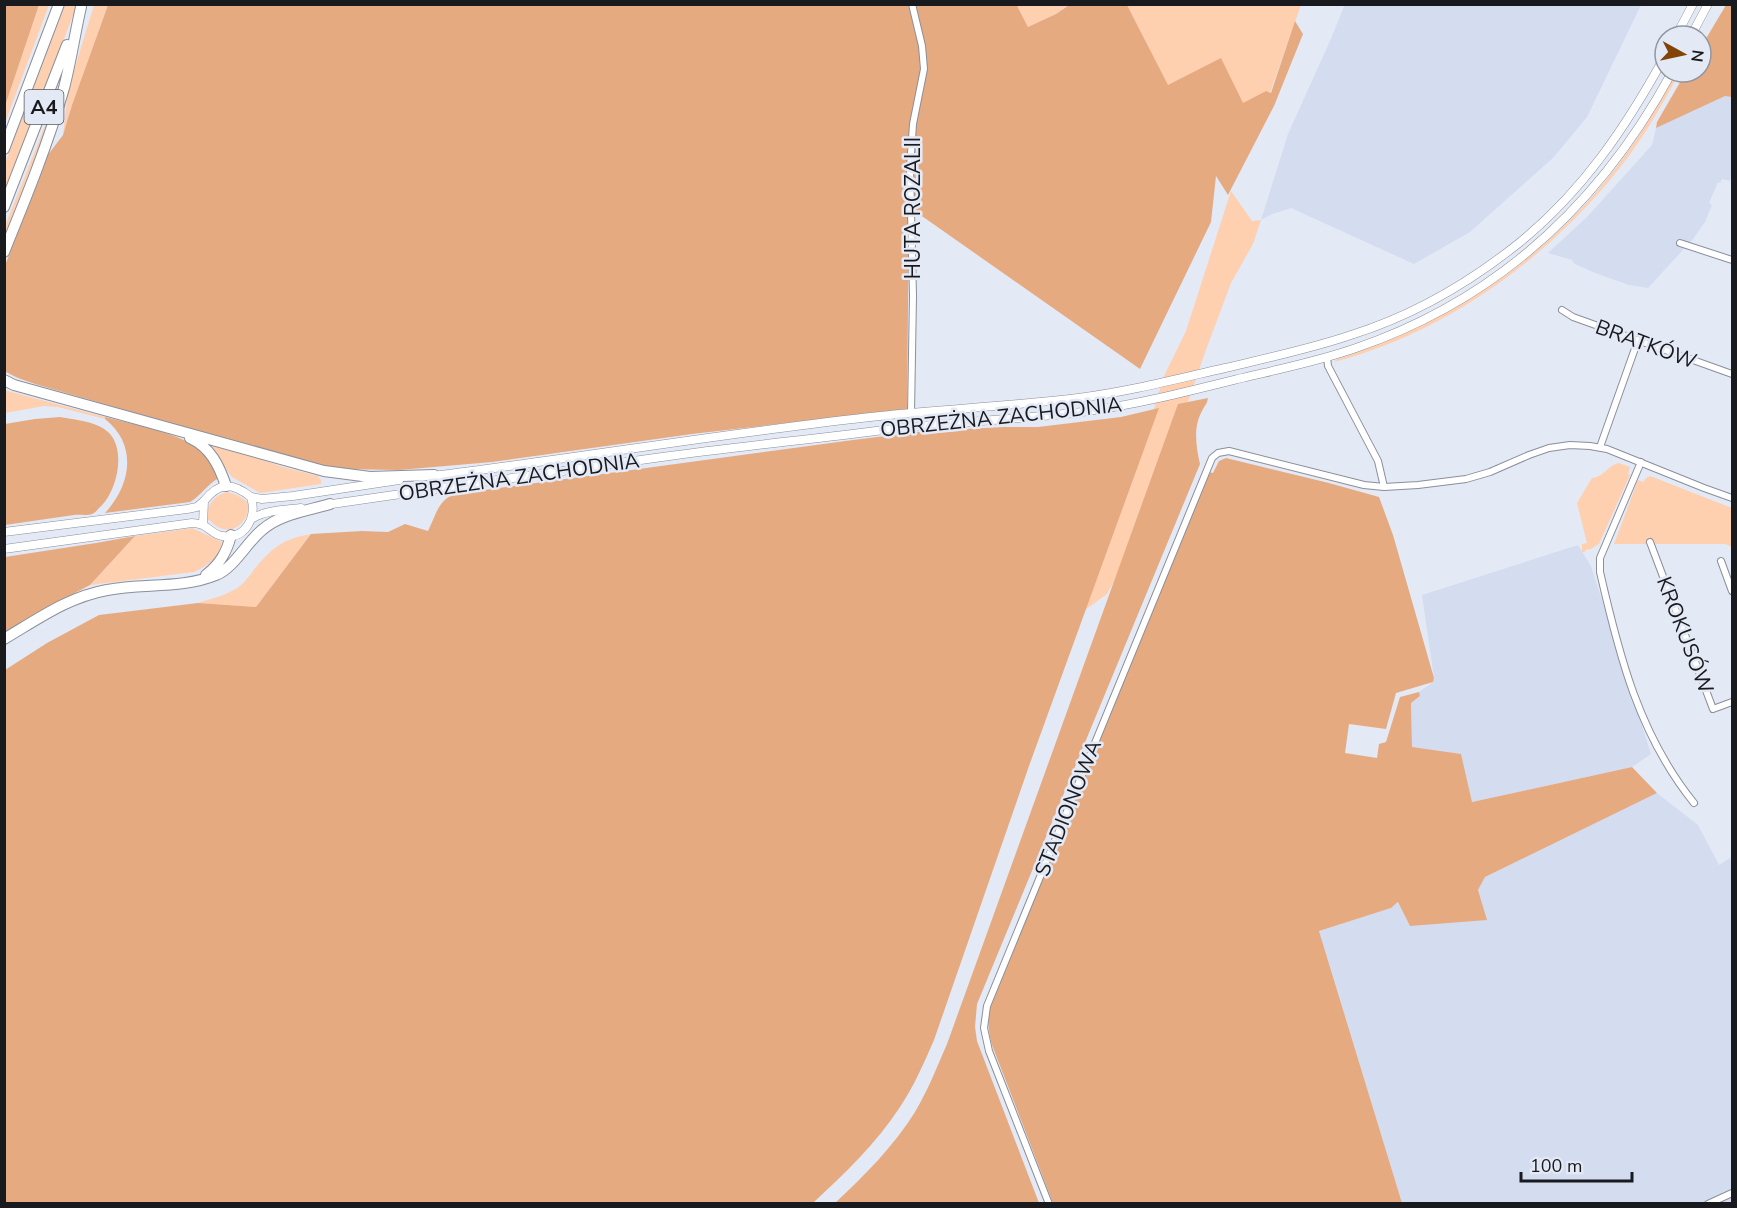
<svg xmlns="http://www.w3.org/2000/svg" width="1737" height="1208" font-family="'Nunito Sans',sans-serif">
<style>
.built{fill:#d4dcf0}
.green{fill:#fed0b0}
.forest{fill:#e6aa81}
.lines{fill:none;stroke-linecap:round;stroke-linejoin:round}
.minor-casing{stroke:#8a8f9a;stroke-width:8}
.tertiary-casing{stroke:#8a8f9a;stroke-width:9}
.motorway-casing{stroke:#8a8f9a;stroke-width:12}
.minor{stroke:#fff;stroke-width:6}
.tertiary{stroke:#fff;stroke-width:8}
.motorway{stroke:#fff;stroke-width:10}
.labels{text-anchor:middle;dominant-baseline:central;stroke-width:5;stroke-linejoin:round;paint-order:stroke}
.shield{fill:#e4e9f6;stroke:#55585f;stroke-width:1.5}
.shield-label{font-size:20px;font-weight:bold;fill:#181a1e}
.street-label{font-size:21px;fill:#181a1e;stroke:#e4e9f6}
</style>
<rect width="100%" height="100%" fill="#e4e9f6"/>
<path class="built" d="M1345,4H1641V5L1587,117L1554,157L1470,232L1414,264L1291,208L1272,214L1261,220L1288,134L1330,41Z
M1725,95L1732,97V172L1730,181L1722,179L1720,183L1718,182L1709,203L1712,205L1705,222L1693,239L1648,288L1629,285L1595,273L1575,264L1572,260L1548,253L1588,216L1652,145L1656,128Z
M1578,545L1591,566L1651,754L1632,767L1472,802L1412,747L1411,703L1420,696L1419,692L1433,682L1434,678L1422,595Z
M1657,793L1698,825L1719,865L1730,858L1732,863V1203H1402L1319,931L1391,908L1399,902L1486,920L1478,890L1485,877Z"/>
<path class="green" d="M39,5H49L5,123V106Z
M65,5H77L5,193V163Z
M94,5H108L72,105L63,135L68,90Z
M1016,5H1068L1056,14L1028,27Z
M1127,5H1301L1270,93L1266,91L1243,104L1168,86Z
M1677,72H1680C1664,101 1648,130 1628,157C1557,252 1450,332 1334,362L1337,359C1451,323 1553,255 1624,157C1644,130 1660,101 1677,72Z
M54,103L39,151L5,241V226Z
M1231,191L1252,221L1261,220L1253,244L1231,283L1207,347L1145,526L1107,594L1067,623L1142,449L1164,376L1186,331Z
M4,390L105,417V419L58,407L44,406L5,413Z
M202,439L283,467L318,476L321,480V484L260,493L232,477Z
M1619,463L1630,467L1628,474L1630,475L1599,544L1591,549L1585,550V552H1582V544L1587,543L1577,503L1592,478C1604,477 1608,465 1619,463Z
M1650,476L1732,508V547L1725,544H1614L1638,480L1643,482L1646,478Z
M228,492L237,495L249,503C249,516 240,532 224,529C217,528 212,522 206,518C207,505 214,495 228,492Z
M192,528L222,542C219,558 207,566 194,572L90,585L135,536Z
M311,534L256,607L198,603C213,598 229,595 241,585C247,580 251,573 256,567C274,546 284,539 311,534Z"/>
<path class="forest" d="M5,4L39,5L5,106L4,5Z
M1016,4L1028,27L1056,14L1069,5H1127L1168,85L1221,58L1243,103L1266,91L1271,93L1295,21L1303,34L1274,106L1228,195L1216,176L1211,222L1140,369L909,207L907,409L692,434L492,462L399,470L340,469L277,454L35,384L18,378L4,371V268L47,156L63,135L72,105L108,5Z
M1726,5H1732V97L1725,96L1656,128L1657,122L1686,72H1701V47Z
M1208,398C1207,404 1205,405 1202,411C1193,427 1196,447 1200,464L977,1004L975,1027L977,1041L1039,1203H835C864,1176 894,1146 915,1112C928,1090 937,1067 947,1044L1178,404Z
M1159,408L1029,766L934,1040C924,1063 914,1086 900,1107C876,1144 844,1174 813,1203H5V670L47,643L99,615L198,603L256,607L311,534L362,531L388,532L405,524L428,531C436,515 438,500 455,494L853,440L925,431L1004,427H1038L1121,417Z
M60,417C75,420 96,421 108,432C127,449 117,493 99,508C97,510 95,513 92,514C87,516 79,514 74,515C51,518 28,522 5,525V424L35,419Z
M105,417C131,424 182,433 201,451C210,458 214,469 219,478C207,484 201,496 190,502L105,513C131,485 138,445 105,419Z
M1226,458L1329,483L1379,497L1393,535L1434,678L1433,682L1396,693L1386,729L1349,724L1345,753L1377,758L1379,744L1386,742L1400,697L1419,692L1420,696L1411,703L1412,747L1461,754L1472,802L1632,767L1657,793L1485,877L1478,890L1487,920L1410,926L1398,902L1391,908L1319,931L1402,1203H1053L992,1045C988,1031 987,1019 991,1005L1209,472L1213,473L1219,461Z
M135,536L90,585L41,611L5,634V557L96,543Z"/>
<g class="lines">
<g class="minor-casing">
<path id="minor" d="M1680,243L1732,260
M1562,310L1573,317L1732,374
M1327,357L1328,366L1378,461L1384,487
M911,413L913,296L910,168L913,124L924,69L922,46L912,4
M1600,447L1638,340
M1641,462L1600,558V572C1619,655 1639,735 1694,803
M1650,542L1713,709L1732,702
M1721,561L1732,591
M1049,1204L989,1051L984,1028L987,1006L1212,458L1218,453L1229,451L1364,485L1384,487L1418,485L1466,479L1490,472L1529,455L1549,448L1570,445L1590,446L1607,449L1704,488L1732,498
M1708,1204L1732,1193"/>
</g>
<g class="tertiary-casing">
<path id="tertiary" d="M1676,36L1693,4
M1691,36L1708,4
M432,476C581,458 730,432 880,416C946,409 1012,406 1078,398C1127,392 1177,379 1225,368C1267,358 1310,349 1351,335C1412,316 1469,283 1519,243C1583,191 1626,127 1665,56
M251,497L262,499L293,496L399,480
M325,505C437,489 550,472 662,457C733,447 805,440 876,431C944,422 1014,420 1082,412C1135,405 1190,391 1242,378C1280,369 1319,361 1356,348C1499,299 1601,203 1672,72
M253,518C267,510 285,510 301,508
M4,532L187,509L197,507L204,501
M4,549L192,523C208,523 210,534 222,536C246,540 257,517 251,497C232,482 219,482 204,501L203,524"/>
</g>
<g class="motorway-casing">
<path id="motorway" d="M4,149L59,4
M4,207L67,45
M4,252C26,198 48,144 64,88C71,61 75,33 81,7
M4,380L14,385L324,471L370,477L434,475
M190,438C210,447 219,465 226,486
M206,575C220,564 227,552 231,535
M4,639C38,619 68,597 107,590C143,583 182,589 216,575C234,568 247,542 262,530C280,514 307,511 330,504"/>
</g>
<use href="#minor" class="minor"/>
<use href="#tertiary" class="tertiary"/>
<use href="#motorway" class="motorway"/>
</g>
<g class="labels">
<rect class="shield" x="24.5" y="90" width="39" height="34" rx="4.5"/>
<g class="shield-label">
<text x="44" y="107">A4</text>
</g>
<g class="street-label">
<text transform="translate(913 208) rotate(-90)">HUTA ROZALII</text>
<text transform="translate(1646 344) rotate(20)">BRATKÓW</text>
<text transform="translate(1001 417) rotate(-6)">OBRZEŻNA ZACHODNIA</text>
<text transform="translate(519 477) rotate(-8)">OBRZEŻNA ZACHODNIA</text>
<text transform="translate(1685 635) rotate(69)">KROKUSÓW</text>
<text transform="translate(1068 808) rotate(-68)">STADIONOWA</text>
</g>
</g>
<rect width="1737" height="1208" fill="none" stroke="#181a1e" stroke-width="12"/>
<g transform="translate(1683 54) rotate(98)"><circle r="28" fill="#e4e9f6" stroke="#9296a0" stroke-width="1.5"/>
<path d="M0-4.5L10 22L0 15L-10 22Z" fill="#834407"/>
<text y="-9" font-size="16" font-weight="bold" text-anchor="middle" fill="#181a1e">N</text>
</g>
<path d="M1521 1172v9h111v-9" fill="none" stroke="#181a1e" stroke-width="3"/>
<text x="1530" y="1172" font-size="18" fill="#181a1e" stroke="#e4e9f6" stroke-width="4.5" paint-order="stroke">100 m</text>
</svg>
